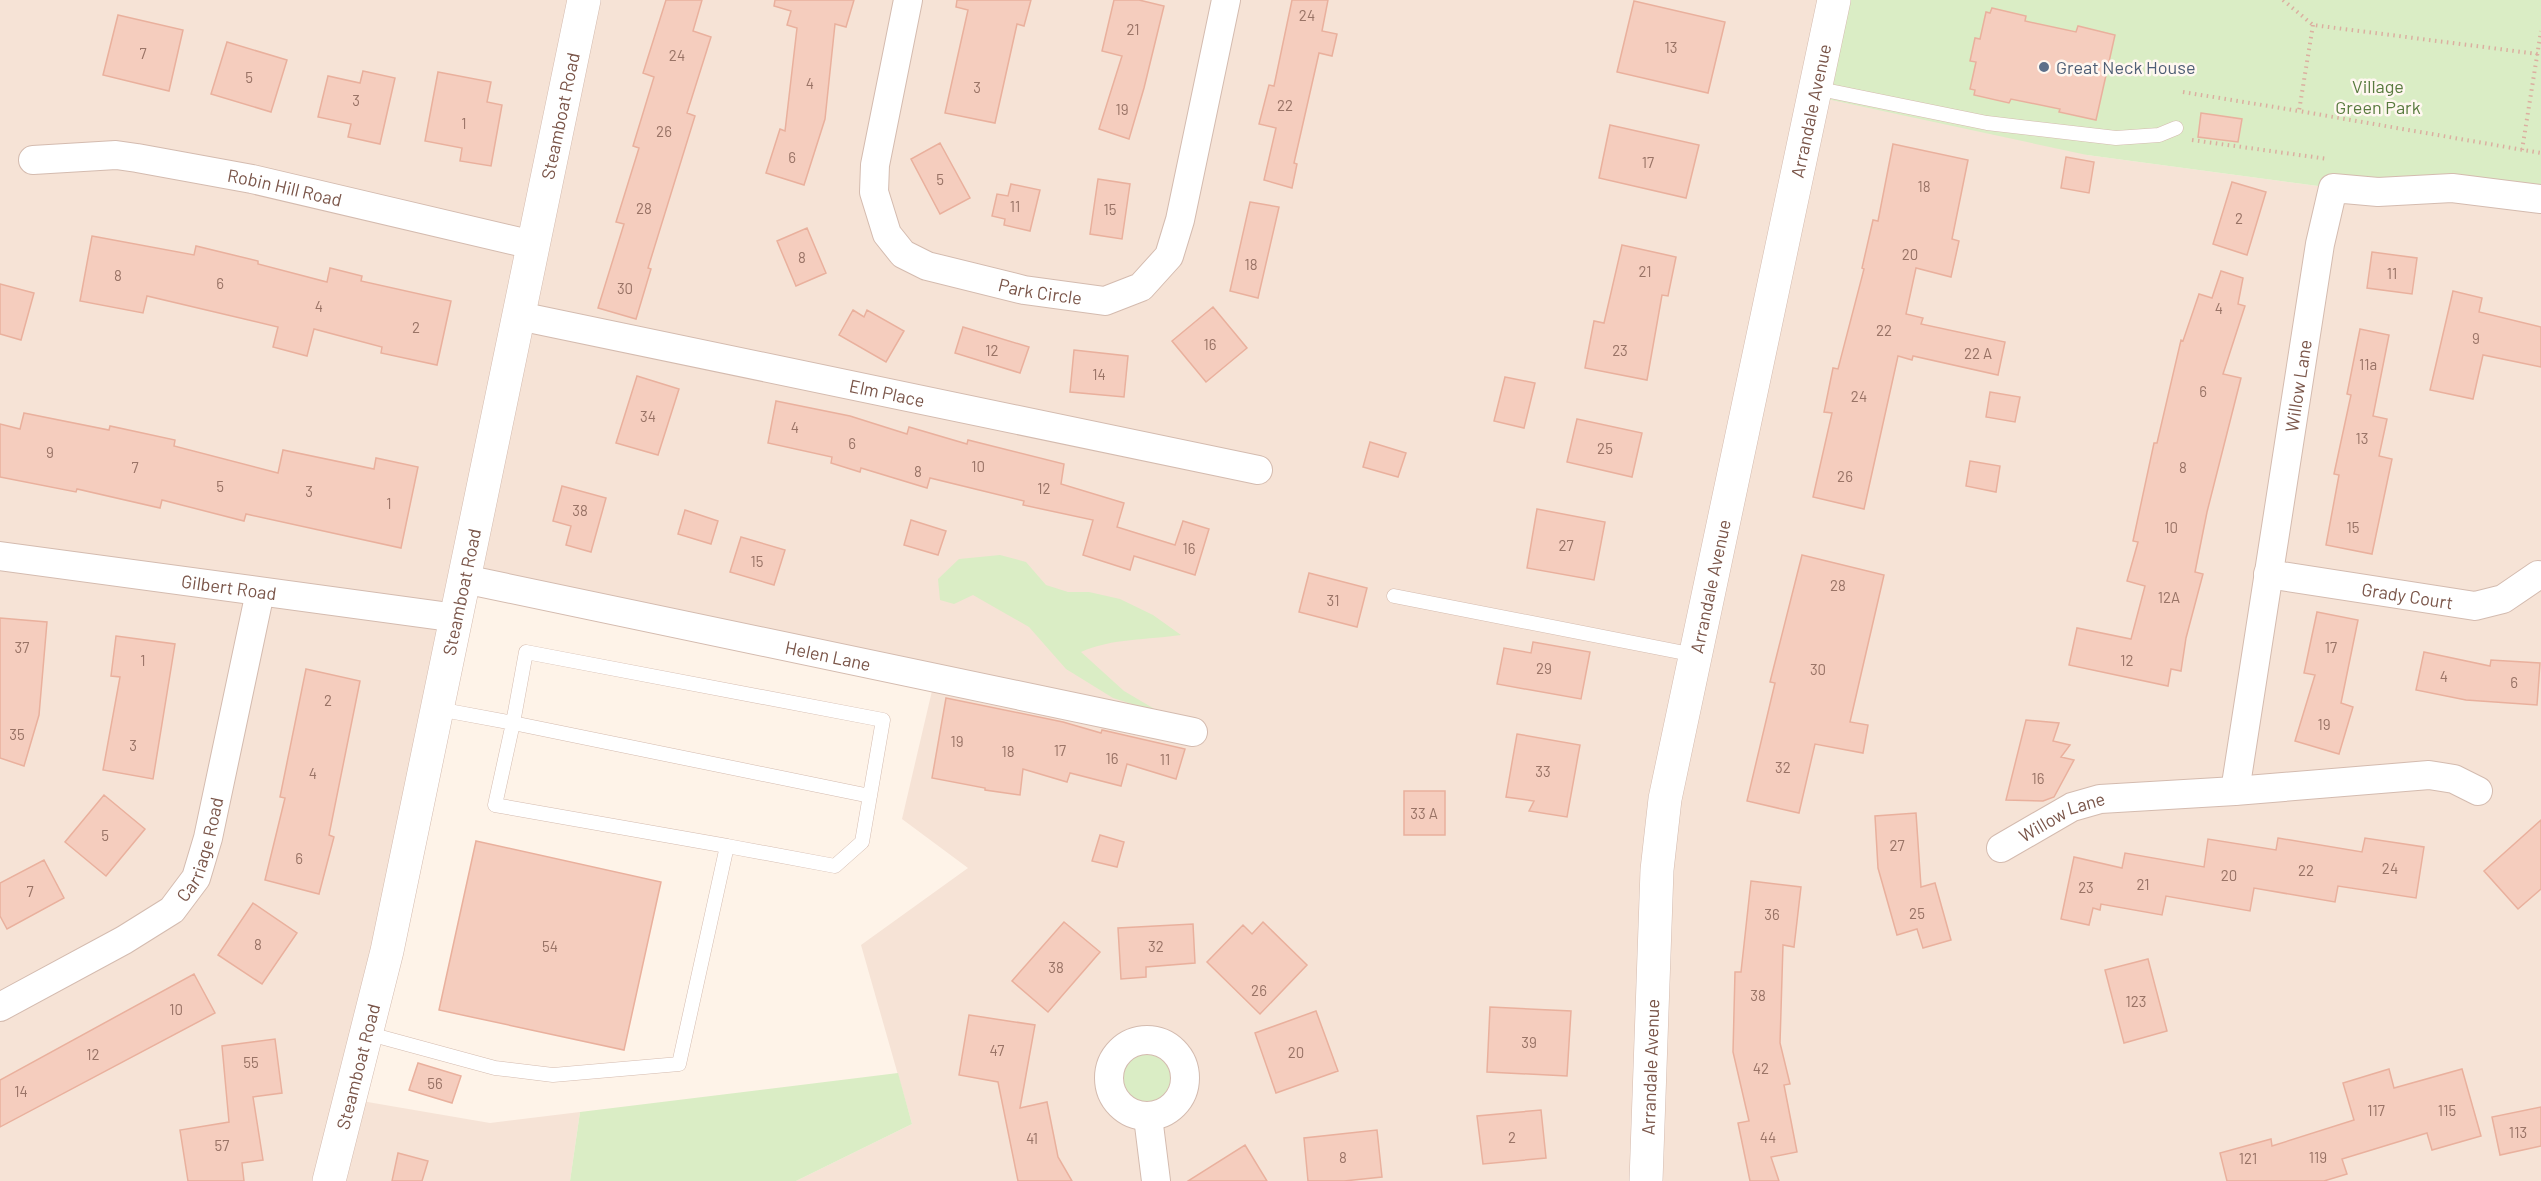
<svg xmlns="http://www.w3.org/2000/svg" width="2541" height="1181" font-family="Barlow,sans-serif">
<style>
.residential{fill:#f6e3d6}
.green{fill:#daedc5}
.building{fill:#f5cdbe;stroke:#e9b09d;stroke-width:1.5}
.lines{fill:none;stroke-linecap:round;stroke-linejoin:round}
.service-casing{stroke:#d4bbaf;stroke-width:15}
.minor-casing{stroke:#d4bbaf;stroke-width:30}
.tertiary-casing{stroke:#d4bbaf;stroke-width:34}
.path{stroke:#dbafa0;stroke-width:4;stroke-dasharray:1.5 4.5;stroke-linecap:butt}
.service{stroke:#fff;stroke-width:14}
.minor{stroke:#fff;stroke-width:28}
.tertiary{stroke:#fff;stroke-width:33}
.service-dot{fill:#5c6f8a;stroke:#fff7f0;stroke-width:2}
.labels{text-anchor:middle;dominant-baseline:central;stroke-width:5;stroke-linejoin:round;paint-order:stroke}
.number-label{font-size:15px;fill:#997366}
.service-label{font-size:18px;fill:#4e5e75;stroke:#fff7f0;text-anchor:start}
.park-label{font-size:18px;fill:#587a3e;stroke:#fff7f0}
.street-label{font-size:18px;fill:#7a5549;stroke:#fff7f0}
</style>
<rect width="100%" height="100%" fill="#fef3e8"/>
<path class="residential" d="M0,0H1834L2087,155L2333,188L2541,199V1181H796L912,1124L861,945L968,868L902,819L935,678L464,579L350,1099L490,1123L580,1112L570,1181H0Z"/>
<path class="green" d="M1834,0H2541V199L2333,188L2087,155L1813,96Z
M1000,555L1026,562L1046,585L1068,592H1089L1120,599L1153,615L1181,635C1148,640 1112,638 1081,652L1124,691L1163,714L1113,698L1066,669L1029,627L973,595L954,604L940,600L938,579L959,559Z
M1116 1078a31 31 0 1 1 62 0a31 31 0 1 1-62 0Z
M898,1073L912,1124L796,1181H570L580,1112Z"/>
<path class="building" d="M666,0H702L693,31L711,37L687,113L695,116L648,268L651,269L636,319L598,308L624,224L616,222L639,148L633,146L654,77L643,73Z
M775,0H854L846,27L835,24L825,119L804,185L766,173L780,129L785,131L797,28L787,25L791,11L774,6Z
M957,0H1031L1024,26L1017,24L995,123L945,113L968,10L956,7Z
M1114,0H1139L1164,6L1144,88L1129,139L1099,129L1122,56L1102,51Z
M1292,0H1328L1322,31L1337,34L1332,56L1319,53L1294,163L1297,164L1292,188L1264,180L1276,128L1259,124L1269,85L1274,86Z
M1634,1L1725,22L1708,93L1617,72Z
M1992,8L2026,16L2025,21L2076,32L2078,26L2115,35L2096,120L2059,112L2060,109L2011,99L2009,103L1974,95L1975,90L1970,89L1976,62L1970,61L1975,38L1980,39L1986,12L1990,13Z
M118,15L183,30L169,91L103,75Z
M227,42L287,60L271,112L211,94Z
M363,71L395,78L380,144L348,137L351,124L318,117L328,76L360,83Z
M438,72L491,82L487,102L502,105L491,166L460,161L462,148L425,141Z
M2201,113L2242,119L2238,142L2198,137Z
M1610,125L1699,145L1686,198L1599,178Z
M940,143L970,198L940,214L911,159Z
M1893,144L1968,160L1952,239L1959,241L1951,277L1916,268L1906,314L1923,318L1921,324L2005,342L1998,375L1913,356L1912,360L1898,356L1864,509L1813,497L1832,413L1824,412L1833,368L1838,369L1864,269L1862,268L1873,220L1878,221Z
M2066,157L2094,162L2089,193L2061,188Z
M1098,179L1130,184L1122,239L1090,234Z
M2232,182L2266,192L2247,255L2213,244Z
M1011,184L1040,190L1030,231L1004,225L1005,219L992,216L997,194L1008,196Z
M1250,202L1279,207L1258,298L1230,291Z
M807,228L826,273L796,286L777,241Z
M92,236L194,255L196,246L258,261V264L327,282L330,268L362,276L361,281L451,301L437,365L381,353L382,347L314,329L307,356L273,347L278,327L147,296L143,313L80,301Z
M1622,245L1676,257L1668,296L1662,295L1647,380L1585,368L1594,321L1604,323Z
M2372,252L2417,258L2412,294L2367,288Z
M2221,271L2243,278L2238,304L2245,306L2223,374L2241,378L2207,512L2195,572L2203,574L2186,638L2181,671L2171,669L2168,686L2069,665L2077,628L2131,639L2145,586L2127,581L2138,542L2133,541L2154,443H2157L2181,340L2183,341L2199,294L2212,298Z
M0,284L34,293L21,340L0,334Z
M2453,291L2482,298L2479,312L2541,327V367L2483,355L2473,399L2430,390Z
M1213,307L1247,348L1206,382L1172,341Z
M853,310L864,317L867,310L904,331L886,362L839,335Z
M963,327L1029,347L1020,373L955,353Z
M2360,329L2389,335L2373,416L2387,419L2379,456L2392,459L2372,554L2326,545L2339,475L2334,474L2351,395L2347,394Z
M1074,350L1128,356L1124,397L1070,392Z
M637,376L679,389L658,455L616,443Z
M1505,377L1535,383L1524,428L1494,421Z
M1990,392L2020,397L2015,422L1986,417Z
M776,401L850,416L907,434L909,427L967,444L968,440L1064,464L1061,484L1124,503L1117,527L1175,545L1183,521L1209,529L1195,575L1134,556L1130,570L1083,555L1093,520L1023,505L1024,501L930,478L927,488L861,468L860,472L831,463L832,457L768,443Z
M24,413L109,430L110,426L175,440L174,446L278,473L283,450L374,469L376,458L418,467L401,548L246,514L244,521L162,500L160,508L77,489L76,492L0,477V424L20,429Z
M1577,419L1642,433L1632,477L1567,462Z
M1370,442L1406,453L1398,477L1363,467Z
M1970,461L2000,466L1996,492L1966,486Z
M562,486L606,498L591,552L566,545L571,526L553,521Z
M1537,509L1605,522L1594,580L1527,568Z
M685,510L718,521L711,544L678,534Z
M911,520L946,531L938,555L904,545Z
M741,537L785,550L774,585L730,572Z
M1802,555L1884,575L1850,722L1868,725L1863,753L1815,744L1799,813L1747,801L1775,683L1770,682Z
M1309,573L1367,588L1357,627L1299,612Z
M2317,612L2358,620L2341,703L2353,707L2339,754L2295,741L2315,675L2304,673Z
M0,618L47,622L39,715L24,766L0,758Z
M116,636L175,644L153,779L103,770L120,677L111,676Z
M1533,642L1590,652L1581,699L1497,684L1504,648L1531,653Z
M2424,652L2490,666L2491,660L2540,663L2537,705L2466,700L2416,690Z
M306,669L360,681L329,835L334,837L319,894L265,880L285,798L280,797Z
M946,698L1063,722L1101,733L1102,730L1185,749L1176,779L1127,764L1121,786L1070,773L1067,782L1023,769L1020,795L985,790V788L932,778Z
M2026,720L2059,723L2053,741L2070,745L2061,757L2074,760L2054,797L2043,801L2006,800Z
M1517,734L1580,745L1567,817L1529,811L1534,801L1506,797Z
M1404,791H1445V835H1404Z
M104,795L145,829L106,876L65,842Z
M1916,813L1921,887L1935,883L1951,940L1923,948L1917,929L1897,935L1878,868L1875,816Z
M2541,820V889L2518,909L2484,871Z
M1100,835L1124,842L1117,867L1092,861Z
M2278,838L2362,852L2365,838L2424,847L2416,898L2338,886L2335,902L2254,888L2250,911L2166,896L2162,915L2101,904L2100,910L2093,908L2089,925L2061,919L2074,857L2122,868L2125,853L2204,867L2208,839L2276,850Z
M476,841L661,882L624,1050L439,1010Z
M44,860L64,898L7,929L0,916V883Z
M1751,881L1801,887L1794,947L1783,945L1780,1043L1790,1084L1784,1085L1797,1152L1771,1157L1779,1181H1750L1738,1123L1749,1121L1733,1052L1735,972H1741Z
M253,903L297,933L262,984L218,955Z
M1064,922L1100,952L1048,1012L1012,981Z
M1263,922L1307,965L1260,1014L1207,962L1243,925L1252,934Z
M1193,924L1195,963L1146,967V977L1121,979L1118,928Z
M2148,959L2167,1031L2124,1043L2105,970Z
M194,974L215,1013L0,1127V1080Z
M1490,1007L1571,1011L1567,1076L1487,1072Z
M1316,1011L1338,1071L1276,1093L1255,1033Z
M969,1015L1035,1025L1020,1108L1047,1102L1058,1157L1072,1181H1018L998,1082L959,1075Z
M275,1039L282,1093L253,1097L263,1160L242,1163L244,1181H188L180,1130L229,1122L222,1046Z
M418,1063L461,1076L452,1103L409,1090Z
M2389,1069L2394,1088L2462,1069L2481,1136L2432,1150L2427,1133L2342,1159L2347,1174L2324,1181H2227L2220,1153L2271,1139L2272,1146L2354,1120L2343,1083Z
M2541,1107V1146L2500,1155L2492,1117Z
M1541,1110L1546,1158L1483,1164L1477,1116Z
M1377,1130L1382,1177L1344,1181H1308L1304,1138Z
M1245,1145L1267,1181H1188Z
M398,1153L428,1161L422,1181H392Z"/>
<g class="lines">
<g class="service-casing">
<path id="service" d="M1815,88L1987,123L2116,138L2159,135L2176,128
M1394,596L1695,655
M727,846L495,805L513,723L870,796
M366,1033L495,1068L553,1075L679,1064L727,846L835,866L862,842L883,720L526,652L513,723L438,709"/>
</g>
<g class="minor-casing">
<g id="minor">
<path id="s1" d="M908,0L875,165L874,192L887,234L903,254L927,266L1024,290L1105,301L1141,287L1169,256L1180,220L1226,0"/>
<path id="s2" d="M33,160L116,155L137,158L252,179L533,245"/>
<path id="s3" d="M519,316L1258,470"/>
<path id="s4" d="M0,556L457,618"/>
<path id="s5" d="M2268,574L2475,606L2503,599L2538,575"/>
<path id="s6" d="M464,579L1193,732"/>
<path id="s7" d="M2235,791L2320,244L2333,188L2378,192L2452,188L2541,199"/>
<path id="s8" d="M2001,848L2072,807L2100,799L2235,791L2429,775L2454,779L2478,791"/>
<path id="s9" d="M0,1007L124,940L172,910L196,878L208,838L260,592"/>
<circle cx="1147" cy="1078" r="38"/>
<path d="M1148,1117L1156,1181"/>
</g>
</g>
<g class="tertiary-casing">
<g id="tertiary">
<path id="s10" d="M329,1181L387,951L584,0"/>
<path id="s11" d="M1646,1181L1657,870L1665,799L1834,0"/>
</g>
</g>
<path class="path" d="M2283,0L2313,25L2538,54
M2313,25L2299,111L2541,153
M2183,92L2299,111
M2192,140L2328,159
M2522,150L2541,31"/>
<use href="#service" class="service"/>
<use href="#minor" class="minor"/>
<use href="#tertiary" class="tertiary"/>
</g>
<circle class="service-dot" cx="2044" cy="67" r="6"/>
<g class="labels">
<g class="number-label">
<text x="1307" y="15">24</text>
<text x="1133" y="29">21</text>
<text x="1671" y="47">13</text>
<text x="143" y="53">7</text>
<text x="677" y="55">24</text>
<text x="249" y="77">5</text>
<text x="810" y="83">4</text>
<text x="977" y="87">3</text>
<text x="356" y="100">3</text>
<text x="1285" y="105">22</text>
<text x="1122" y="109">19</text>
<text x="464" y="123">1</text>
<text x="664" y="131">26</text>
<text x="792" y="157">6</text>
<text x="1648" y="162">17</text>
<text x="940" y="179">5</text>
<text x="1924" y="186">18</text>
<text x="1015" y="206">11</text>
<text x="644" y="208">28</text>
<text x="1110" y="209">15</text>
<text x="2239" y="218">2</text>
<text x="1910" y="254">20</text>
<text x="802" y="257">8</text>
<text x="1251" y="264">18</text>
<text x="1645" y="271">21</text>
<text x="2392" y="273">11</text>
<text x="118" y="275">8</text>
<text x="220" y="283">6</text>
<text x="625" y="288">30</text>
<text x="319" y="306">4</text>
<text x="2219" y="308">4</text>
<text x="416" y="327">2</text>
<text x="1884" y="330">22</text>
<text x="2476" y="338">9</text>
<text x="1210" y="344">16</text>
<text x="992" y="350">12</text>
<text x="1620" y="350">23</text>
<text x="1978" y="353">22 A</text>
<text x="2368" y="364">11a</text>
<text x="1099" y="374">14</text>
<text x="2203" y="391">6</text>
<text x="1859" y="396">24</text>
<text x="648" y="416">34</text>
<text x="795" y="427">4</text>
<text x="2362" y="438">13</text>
<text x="852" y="443">6</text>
<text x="1605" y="448">25</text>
<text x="50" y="452">9</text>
<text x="978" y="466">10</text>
<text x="135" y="467">7</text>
<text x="2183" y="467">8</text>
<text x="918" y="471">8</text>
<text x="1845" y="476">26</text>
<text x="220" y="486">5</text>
<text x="1044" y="488">12</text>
<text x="309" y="491">3</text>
<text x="389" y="503">1</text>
<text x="580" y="510">38</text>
<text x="2171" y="527">10</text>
<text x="2353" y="527">15</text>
<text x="1566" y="545">27</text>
<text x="1189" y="548">16</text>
<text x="757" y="561">15</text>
<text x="1838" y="585">28</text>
<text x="2169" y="597">12A</text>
<text x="1333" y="600">31</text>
<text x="22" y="647">37</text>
<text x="2331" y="647">17</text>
<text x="143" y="660">1</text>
<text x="2127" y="660">12</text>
<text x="1544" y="668">29</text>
<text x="1818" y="669">30</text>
<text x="2444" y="676">4</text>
<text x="2514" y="682">6</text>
<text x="328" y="700">2</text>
<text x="2324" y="724">19</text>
<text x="17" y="734">35</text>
<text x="957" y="741">19</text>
<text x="133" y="745">3</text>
<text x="1060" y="750">17</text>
<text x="1008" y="751">18</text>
<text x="1112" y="758">16</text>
<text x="1165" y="759">11</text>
<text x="1783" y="767">32</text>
<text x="1543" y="771">33</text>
<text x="313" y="773">4</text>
<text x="2038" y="778">16</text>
<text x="1424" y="813">33 A</text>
<text x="105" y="835">5</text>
<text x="1897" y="845">27</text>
<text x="299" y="858">6</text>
<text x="2390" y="868">24</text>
<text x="2306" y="870">22</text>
<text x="2229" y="875">20</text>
<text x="2143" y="884">21</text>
<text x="2086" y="887">23</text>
<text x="30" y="891">7</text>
<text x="1917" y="913">25</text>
<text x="1772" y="914">36</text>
<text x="258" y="944">8</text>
<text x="550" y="946">54</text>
<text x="1156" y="946">32</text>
<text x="1056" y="967">38</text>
<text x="1259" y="990">26</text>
<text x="1758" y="995">38</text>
<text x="2136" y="1001">123</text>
<text x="176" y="1009">10</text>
<text x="1529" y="1042">39</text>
<text x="997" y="1050">47</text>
<text x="1296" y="1052">20</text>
<text x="93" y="1054">12</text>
<text x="251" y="1062">55</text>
<text x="1761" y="1068">42</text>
<text x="435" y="1083">56</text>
<text x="21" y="1091">14</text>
<text x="2376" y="1110">117</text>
<text x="2447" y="1110">115</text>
<text x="2518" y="1132">113</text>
<text x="1512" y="1137">2</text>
<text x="1768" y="1137">44</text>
<text x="1032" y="1138">41</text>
<text x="222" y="1145">57</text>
<text x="1343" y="1157">8</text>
<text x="2318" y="1157">119</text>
<text x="2248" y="1158">121</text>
</g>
<g class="service-label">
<text x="2056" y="67">Great Neck House</text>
</g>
<g class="park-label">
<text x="2378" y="86">Village<tspan x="2378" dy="21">Green Park</tspan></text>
</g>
<g class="street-label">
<text stroke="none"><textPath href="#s11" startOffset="1086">Arrandale Avenue</textPath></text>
<text stroke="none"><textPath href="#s10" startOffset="1090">Steamboat Road</textPath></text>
<text stroke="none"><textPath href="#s2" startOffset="255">Robin Hill Road</textPath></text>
<text stroke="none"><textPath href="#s1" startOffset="408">Park Circle</textPath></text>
<text stroke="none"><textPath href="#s7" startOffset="410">Willow Lane</textPath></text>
<text stroke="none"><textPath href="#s3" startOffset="376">Elm Place</textPath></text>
<text stroke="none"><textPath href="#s4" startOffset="231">Gilbert Road</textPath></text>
<text stroke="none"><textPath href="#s11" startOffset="600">Arrandale Avenue</textPath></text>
<text stroke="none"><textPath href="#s10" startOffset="604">Steamboat Road</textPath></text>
<text stroke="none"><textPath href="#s5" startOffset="141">Grady Court</textPath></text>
<text stroke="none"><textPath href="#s6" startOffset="372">Helen Lane</textPath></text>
<text stroke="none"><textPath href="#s8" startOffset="69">Willow Lane</textPath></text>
<text stroke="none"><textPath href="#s9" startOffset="266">Carriage Road</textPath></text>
<text stroke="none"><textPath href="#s10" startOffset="118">Steamboat Road</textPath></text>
<text stroke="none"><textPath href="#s11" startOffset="114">Arrandale Avenue</textPath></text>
</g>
</g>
</svg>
